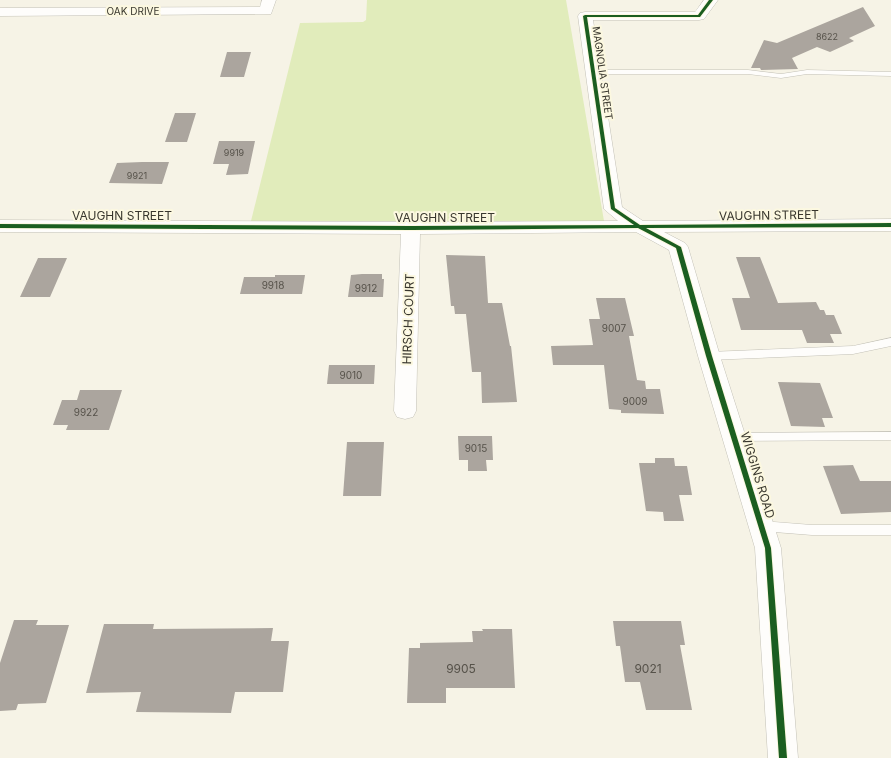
<svg xmlns="http://www.w3.org/2000/svg" width="891" height="758" font-family="Inter,sans-serif">
<style>
.green{fill:#e1ecbb}
.building{fill:#aba59e}
.lines{fill:none;stroke-linecap:round;stroke-linejoin:round}
.lane-casing{stroke:#c3c1b7;stroke-width:1}
.street-casing{stroke:#c3c1b7;stroke-width:1}
.lane{fill:#fefdfb;fill-rule:evenodd}
.street{fill:#fefdfb;fill-rule:evenodd}
.cycleway-casing{stroke:#fcf8e0;stroke-width:2}
.cycleway{fill:#1b5e20;fill-rule:evenodd}
.labels{text-anchor:middle;dominant-baseline:central;stroke-width:4;stroke-linejoin:round;paint-order:stroke}
.far-number-label{font-size:9px;fill:#56524a}
.far-street-label{font-size:10px;fill:#39372e;stroke:#fcf8e0}
.number-label{font-size:10px;fill:#56524a}
.street-label{font-size:12px;fill:#39372e;stroke:#fcf8e0}
.near-number-label{font-size:12px;fill:#56524a}
</style>
<rect width="100%" height="100%" fill="#f6f3e6"/>
<path class="green" d="M367,0H566L604,221H251L300,23L363,22L366,20Z"/>
<path class="building" d="M863,7L875,26L849,38L854,41L830,52L817,47L792,58L798,69L761,70L760,68H751L764,40L777,43Z
M227,52H251L244,77H220Z
M175,113H196L187,142H165Z
M219,141H255L248,174L226,175L229,164H213Z
M142,162H169L162,184L109,183L117,163Z
M446,255L485,256L488,303H502L510,346H511L517,402L482,403L481,372H472L466,314H455L454,306H451Z
M736,257H760L778,303L816,302L820,310H824L826,315H834L842,334H830L834,343H807L802,330H741L732,298H750Z
M38,258H67L50,297H20Z
M362,274H382V279H384L383,297H348L351,275Z
M275,275H305L302,294H240L244,277H275Z
M596,298H625L634,336H629L637,380L645,381L646,389H660L664,414L621,413V410L609,409L604,365H553L551,346L593,345L589,319H600Z
M329,365H375L374,384H327Z
M778,382L820,383L833,418H822L825,427L791,426Z
M80,390H122L109,430H66L68,425H53L62,400H77Z
M458,436H492L493,460H486L487,471H468V460H459Z
M347,442H384L381,496H343Z
M655,458H674L675,466H687L692,495H679L684,521H664L663,512L646,511L639,463H655Z
M853,465L860,481H891V512L841,514L823,466Z
M14,620H38L36,625H69L46,703L18,704L16,710L0,711V663Z
M613,621H681L685,645H680L692,710H646L640,682H625L620,646H616Z
M104,624H154L153,629L273,628L271,641H289L283,692H235L231,713L136,712L141,692L86,693Z
M482,629H512L515,688H446V703H407L409,648H420V643L473,642L472,631H483Z"/>
<g class="lines">
<g class="lane-casing">
<path id="lane" d="M590,70H748L781,74L807,70L891,72V76L807,74L781,78L748,74H590Z
M891,338V346L853,354L709,360L704,356L709,352L853,346Z
M891,432V440L735,441L731,440L729,437L731,434L735,433Z
M761,521L812,525H891V535H812L761,531L757,530L755,526L757,522Z"/>
</g>
<g class="street-casing">
<path id="street" d="M262,0H276L271,14L0,16V8L260,7Z
M704,0H718L704,19L699,20H593L622,207L643,221L891,219V231L664,232L685,243L688,247L720,356L781,548L798,758H768L755,548L698,356L669,250L636,232L420,234L416,411L413,417L405,419L397,417L394,411L401,234L0,232V220L411,222L618,221L604,209L578,16L580,13L585,12H695Z"/>
</g>
<use href="#lane" class="lane"/>
<use href="#street" class="street"/>
<g class="cycleway-casing">
<path id="cycleway" d="M709,0H713L700,17H587L615,208L640,225L891,223V227L646,228L681,247L712,356L771,548L787,758H779L765,548L706,356L676,248L638,228L411,230L0,228V224L411,226L634,225L611,209L583,16L585,15H698Z"/>
</g>
<use href="#cycleway" class="cycleway"/>
</g>
<g class="labels">
<g class="far-number-label">
<text x="827" y="36">8622</text>
<text x="234" y="152">9919</text>
<text x="137" y="175">9921</text>
</g>
<g class="far-street-label">
<text x="133" y="11">OAK DRIVE</text>
<text transform="translate(603 73) rotate(82)">MAGNOLIA STREET</text>
</g>
<g class="number-label">
<text x="273" y="285">9918</text>
<text x="366" y="288">9912</text>
<text x="614" y="328">9007</text>
<text x="351" y="375">9010</text>
<text x="635" y="401">9009</text>
<text x="86" y="412">9922</text>
<text x="476" y="448">9015</text>
</g>
<g class="street-label">
<text x="122" y="215">VAUGHN STREET</text>
<text transform="translate(769 215) rotate(-1)">VAUGHN STREET</text>
<text x="445" y="217">VAUGHN STREET</text>
<text transform="translate(408 319) rotate(-88)">HIRSCH COURT</text>
<text transform="translate(758 475) rotate(73)">WIGGINS ROAD</text>
</g>
<g class="near-number-label">
<text x="461" y="668">9905</text>
<text x="648" y="668">9021</text>
</g>
</g>
</svg>
